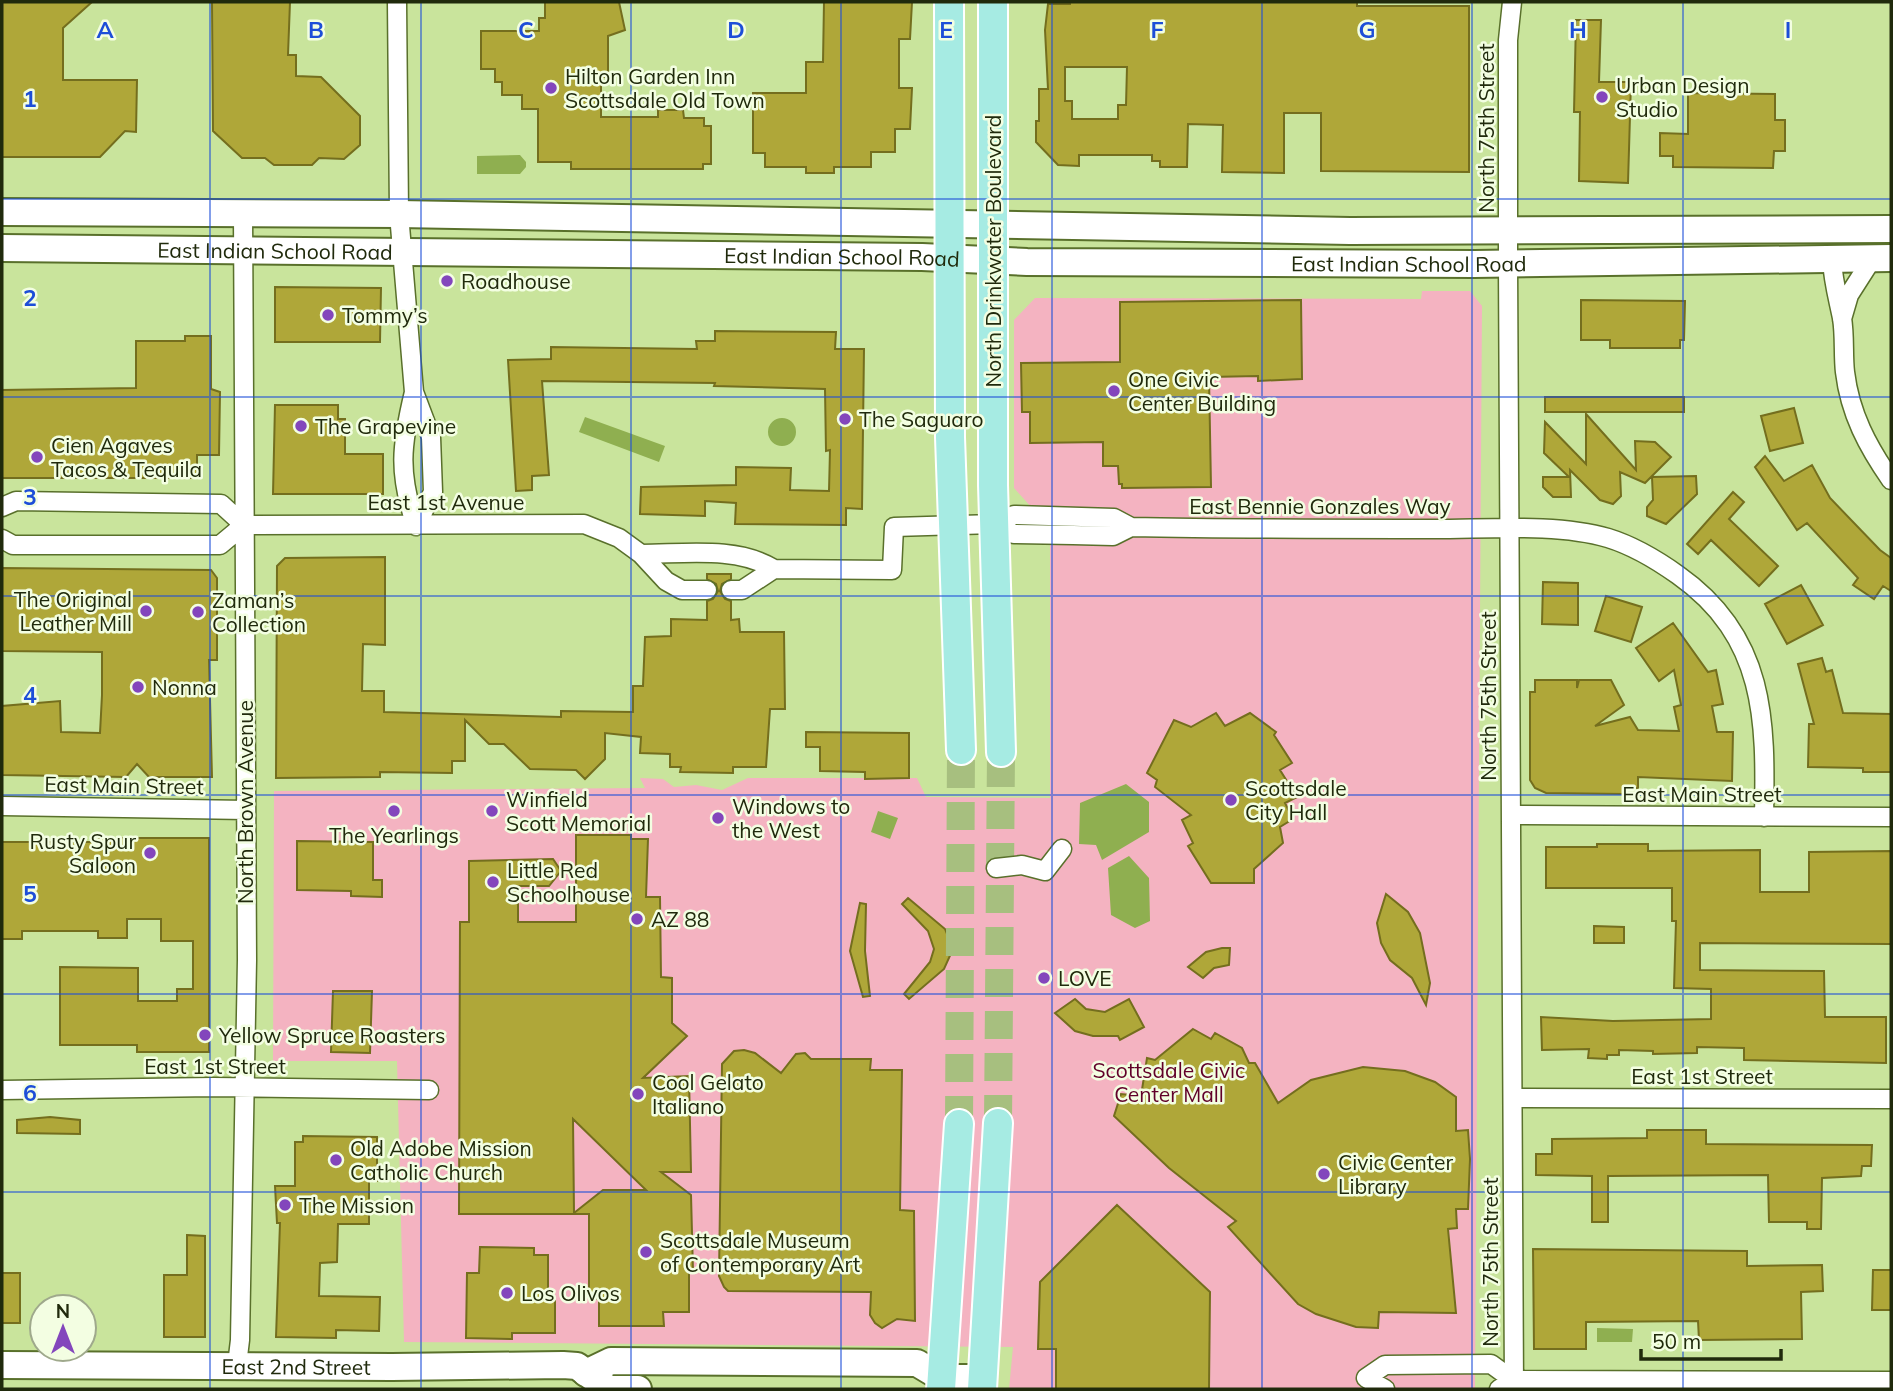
<svg xmlns="http://www.w3.org/2000/svg" width="1893" height="1391" font-family="Mulish,sans-serif">
<style>
.green{fill:#f4b3c1}
.water{fill:#8faf50}
.building{fill:#afa739;stroke:#746e1e;stroke-width:2;fill-rule:evenodd}
.lines{fill:none;stroke-linecap:round;stroke-linejoin:round}
.primary-tunnel{stroke:#a7bf7f;stroke-width:28;stroke-dasharray:28 14;stroke-linecap:butt}
.street-casing{stroke:#59702b;stroke-width:21}
.secondary-casing{stroke:#59702b;stroke-width:30}
.primary-casing{stroke:#fff;stroke-width:32}
.street{stroke:#fff;stroke-width:18}
.secondary{stroke:#fff;stroke-width:26}
.primary{stroke:#a6ebe3;stroke-width:28}
.grid{fill:none;stroke:#1d4ed8;stroke-width:2;stroke-opacity:0.55}
.poi-dot{fill:#8346bc;stroke:#f3fee2;stroke-width:2.5}
.labels{text-anchor:middle;dominant-baseline:central;stroke-width:5;stroke-linejoin:round;paint-order:stroke}
.poi-label{font-size:21px;fill:#202a0c;stroke:#f3fee2;text-anchor:start}
.street-label{font-size:21px;fill:#202a0c;stroke:#f3fee2}
.park-label{font-size:21px;fill:#610029;stroke:#f3fee2}
.grid-label{font-size:23px;text-anchor:middle;font-weight:bold;fill:#1d4ed8;stroke:#f3fee2;stroke-width:5;stroke-linejoin:round;paint-order:stroke}
</style>
<rect width="100%" height="100%" fill="#c9e49c"/>
<path class="green" d="M1422,291H1470L1482,306L1475,1389H1009L1013,1347L404,1342L397,1061H273L274,791L645,788L640,778L663,779L674,787L696,785L722,790L748,778H917L926,797L1050,798V510L1033,509L1014,488V320L1035,298L1421,299Z"/>
<path class="water" d="M520,155L526,162V167L520,174H477V156Z
M585,417L665,446L659,462L579,432Z
M768 432a14 14 0 1 1 28 0a14 14 0 1 1-28 0Z
M1126,784L1149,802V832L1102,860L1096,845L1079,844L1080,803Z
M878,811L898,818L890,839L871,832Z
M1129,856L1149,878L1150,921L1135,928L1111,915L1108,868Z
M1597,1328L1633,1329L1632,1342H1597Z"/>
<path class="building" d="M2,2H92L63,28V80H137L136,132L125,131L100,157H2Z
M212,2H290L288,55H296V76L321,77L360,116V145L344,159L319,158L312,165H274L265,158H242L213,131Z
M545,2H619L625,30L608,36V77H601V117H658V110H683L684,118H704V126H711V164H703V169H571V162H538V109H522V95H502V82H495V69H481V31H539V18H545Z
M824,2H912L910,39H899V88H912L910,129H895V152H871V167H834V173H806V167H765V153H753V93H806V62H823Z
M1070,2H1357V6H1469V172L1321,171V113H1284V173L1222,172L1223,125L1188,124L1187,167H1160V161H1152V155H1079V166L1058,165L1036,142V121H1039V89H1048L1045,30L1048,4H1070ZM1065,67H1127L1126,105H1118V119H1072V101H1065Z
M1576,20H1601L1599,82H1631L1628,183L1579,181L1580,112H1574Z
M1688,93L1775,94V120H1785V151H1774L1773,168L1673,167V156H1660V133L1688,134Z
M275,287L381,288L380,342H275Z
M1301,300L1302,379L1258,381V376L1209,377L1211,487L1122,488V484H1119L1118,466H1103V442L1030,443V412H1022L1021,363L1120,362V302Z
M1581,300L1685,301L1684,340H1680V348H1610V340H1581Z
M715,331L836,332L835,349H864L862,509L846,508V525L735,524L736,503L705,501V516L640,514L641,487L736,485V467L791,468L790,490L829,491L830,450L826,451L825,389L714,386L715,383L542,381L549,475L532,476V490L516,491L508,360L551,359V347L697,349L696,341H715Z
M185,336H211V389L220,392L219,455H197V478H2V390L136,388V341H185Z
M1545,397H1684V412H1545Z
M275,405H338V419H345V454H383V494H273Z
M1794,408L1803,443L1770,451L1761,416Z
M1586,414L1636,470L1635,441L1655,442L1671,457L1645,483L1620,472L1621,496L1613,504L1600,500L1570,470L1571,497H1553L1543,487V477H1569L1544,453L1545,422L1586,464Z
M1765,456L1784,481L1812,465L1830,498L1880,550L1891,558V591L1883,586L1874,599L1853,585L1858,578L1807,523L1797,530L1755,467Z
M1696,476L1697,494L1666,524L1647,516V507L1653,500L1652,477Z
M1733,492L1744,502L1729,519L1778,566L1759,586L1711,540L1698,554L1687,544Z
M385,557V645L363,644L362,691H384V712L561,717V711L633,712V686H643L645,637L671,636V619L707,620V601L713,599L718,591L716,584L707,579V574H731V579L722,584L720,591L725,599L731,601V620L739,619L740,632H784L785,709H770L766,767H733V773L680,772L681,767H670V754L640,753L641,737L605,733V759L585,779L576,770L530,769L504,744H489L465,720V761H452V773L380,772V777L276,778L277,566L285,558Z
M2,568L211,570L217,578V660H209L212,777H149L137,764L126,777L2,775V706L60,701L61,732L100,733L102,695V652L2,651Z
M1543,582L1578,583V625L1542,624Z
M1801,585L1823,625L1787,644L1765,604Z
M1606,596L1642,607L1631,642L1595,631Z
M1673,623L1708,672L1716,670L1723,704L1712,706L1717,732H1733L1732,781L1638,777V788H1624V794L1546,793L1535,788L1530,780V692H1535V680H1577V688L1579,680H1611L1624,705L1595,726L1630,717L1638,730L1679,731L1674,707L1681,705L1674,670L1659,681L1636,648Z
M1822,658L1826,672L1832,670L1843,713L1891,714V772H1863V768L1808,767L1809,724H1814L1798,664Z
M1216,713L1225,726L1250,713L1276,732L1274,735L1292,763L1280,770L1297,797L1285,803L1293,819L1280,827L1283,843L1254,869V883H1211L1188,846L1193,843L1182,820L1191,815L1155,787L1157,780L1147,773L1174,720L1191,727Z
M806,732L909,733V778L865,779V772L820,771V747H806Z
M576,835H631V839H648L646,897H660L661,977L672,978V1023L687,1036L643,1078L689,1076L691,1172H661L691,1195L693,1271H689V1312H663L664,1326H599V1300L589,1294V1214H459L460,922H469V861L553,859L561,871L549,886H518V922H576ZM573,1119L646,1190H603L574,1213Z
M99,838H209V1052H137V1045H60V967L138,968V1001H177V989H193V941H161V919H127V938H98V931H22V939H2V842H99Z
M297,841L373,842V880H382V897L351,896V891L297,890Z
M1597,844H1648V851L1760,850V892H1809V852L1891,851V944L1700,943V970L1824,971L1825,1017H1886V1063L1744,1060V1048L1697,1047V1053L1653,1054V1051L1619,1050V1055H1607V1059L1588,1058L1589,1049L1542,1050L1541,1017L1613,1021L1711,1019V989L1674,988L1676,921H1672V888H1546V847H1597Z
M1386,894L1408,912L1420,933L1430,983L1426,1005L1412,978L1390,960L1381,943L1377,923Z
M908,898L945,929L953,949L944,969L909,999L904,994L930,962L934,949L928,931L902,904Z
M860,903L866,904L865,951L870,996L863,997L850,951Z
M1594,926L1624,927V943H1594Z
M1222,948H1230L1229,965L1214,968L1203,978L1188,967L1206,952Z
M333,991H372L370,1053L331,1052Z
M1075,999L1086,1009L1105,1012L1129,999L1144,1027L1120,1040L1118,1036H1093L1075,1031L1055,1013Z
M1193,1029L1211,1039L1215,1033L1242,1048L1249,1063H1255L1278,1103L1311,1080L1363,1067L1405,1071L1435,1082L1456,1097V1131L1468,1130L1470,1159L1468,1209H1456L1457,1228L1448,1229L1456,1313L1379,1312L1378,1328L1356,1327L1316,1314L1298,1304L1228,1227L1236,1221L1169,1168L1114,1116L1121,1094L1141,1096L1147,1058L1155,1060Z
M744,1050L755,1053L781,1073L796,1054L805,1053L811,1059H871L870,1070H902L900,1210L914,1211L915,1321L897,1319L882,1328L875,1323L870,1315L871,1292L728,1291L724,1287L719,1276L722,1064L734,1051Z
M50,1117L80,1120V1134L17,1133V1120Z
M1647,1130H1706V1144L1872,1145L1871,1166H1862L1861,1176L1822,1178L1821,1229H1807V1222H1769L1768,1175L1608,1176V1222H1592V1176L1536,1175V1154H1552V1139L1647,1138Z
M303,1136L377,1137V1181H369V1224H338L337,1262L320,1263L319,1296L380,1297L379,1331L336,1330V1338L276,1337L280,1223H277L275,1186H295V1142H303Z
M1117,1205L1210,1292L1209,1389H1056V1349H1038L1040,1282Z
M187,1235L205,1236V1337H164V1275H187Z
M480,1247L534,1248V1255H548V1301H555V1333H512V1339L466,1338L467,1273H479Z
M1533,1249L1747,1251V1266L1822,1265L1823,1291L1801,1292L1802,1339L1699,1340L1698,1321L1586,1322V1349H1534Z
M1873,1270H1891V1310H1872Z
M2,1273H20V1323H2Z"/>
<g class="lines">
<path class="primary-tunnel" d="M998,1123L1001,752
M959,1124L961,750"/>
<g class="street-casing">
<path id="street" d="M397,2L399,214L414,392L431,437L433,492L416,526
M1512,2L1508,40V264L1514,1389
M1832,260C1833,281 1838,298 1842,318C1845,336 1843,355 1845,372C1850,414 1868,447 1891,480
M1842,319L1849,295L1872,259
M414,392C401,446 398,473 416,526
M2,507L16,501L221,504L244,525
M994,524L1014,534L1073,535L1113,536L1131,527
M2,539L13,545H220L244,525L584,524L619,538L641,554L666,581L682,590H707
M641,554C684,554 737,546 774,569L892,570L894,527L994,524L1014,515L1114,518L1131,527C1229,529 1326,529 1423,529C1480,530 1554,522 1608,538C1634,546 1657,560 1678,575C1766,637 1766,720 1764,817
M731,590H742L774,569
M2,806L246,810
M1512,815L1891,817
M996,868L1022,865L1045,871L1062,849
M2,1090L213,1087L429,1090
M1513,1098L1891,1099
M237,1365L240,1340L247,960L243,214
M1385,1389L1366,1378L1385,1365L1491,1364L1513,1380
M1499,1389L1513,1380L1891,1381"/>
</g>
<g class="secondary-casing">
<g id="secondary">
<path d="M2,212L399,214L1350,231L1891,229"/>
<path id="s1" d="M2,248L922,257L1027,262L1474,264L1891,258"/>
<path id="s2" d="M2,1365L392,1367L563,1365L577,1366L609,1389H638"/>
<path d="M586,1373L611,1361L917,1363L942,1378H983"/>
</g>
</g>
<g class="primary-casing">
<path id="primary" d="M949,2L950,437L961,750
M993,2V485L1001,752
M941,1389L959,1124
M982,1389L998,1123"/>
</g>
<use href="#street" class="street"/>
<use href="#secondary" class="secondary"/>
<use href="#primary" class="primary"/>
</g>
<path class="grid" d="M210,2V1389M421,2V1389M631,2V1389M841,2V1389M1052,2V1389M1262,2V1389M1472,2V1389M1683,2V1389M2,199H1891M2,397H1891M2,596H1891M2,795H1891M2,994H1891M2,1192H1891"/>
<g class="poi-dot">
<circle cx="551" cy="88" r="7"/>
<circle cx="1602" cy="97" r="7"/>
<circle cx="447" cy="281" r="7"/>
<circle cx="328" cy="315" r="7"/>
<circle cx="1114" cy="391" r="7"/>
<circle cx="845" cy="419" r="7"/>
<circle cx="301" cy="426" r="7"/>
<circle cx="37" cy="457" r="7"/>
<circle cx="146" cy="611" r="7"/>
<circle cx="198" cy="612" r="7"/>
<circle cx="138" cy="687" r="7"/>
<circle cx="1231" cy="800" r="7"/>
<circle cx="394" cy="811" r="7"/>
<circle cx="492" cy="811" r="7"/>
<circle cx="718" cy="818" r="7"/>
<circle cx="150" cy="853" r="7"/>
<circle cx="493" cy="882" r="7"/>
<circle cx="637" cy="919" r="7"/>
<circle cx="1044" cy="978" r="7"/>
<circle cx="205" cy="1035" r="7"/>
<circle cx="638" cy="1094" r="7"/>
<circle cx="336" cy="1160" r="7"/>
<circle cx="1324" cy="1174" r="7"/>
<circle cx="285" cy="1205" r="7"/>
<circle cx="646" cy="1252" r="7"/>
<circle cx="507" cy="1293" r="7"/>
</g>
<g class="labels">
<g class="poi-label">
<text x="565" y="76">Hilton Garden Inn<tspan x="565" dy="24">Scottsdale Old Town</tspan></text>
<text x="1616" y="85">Urban Design<tspan x="1616" dy="24">Studio</tspan></text>
<text x="461" y="281">Roadhouse</text>
<text x="342" y="315">Tommy’s</text>
<text x="1128" y="379">One Civic<tspan x="1128" dy="24">Center Building</tspan></text>
<text x="859" y="419">The Saguaro</text>
<text x="315" y="426">The Grapevine</text>
<text x="51" y="445">Cien Agaves<tspan x="51" dy="24">Tacos &amp; Tequila</tspan></text>
<text x="132" y="599" text-anchor="end">The Original<tspan x="132" dy="24">Leather Mill</tspan></text>
<text x="212" y="600">Zaman’s<tspan x="212" dy="24">Collection</tspan></text>
<text x="152" y="687">Nonna</text>
<text x="1245" y="788">Scottsdale<tspan x="1245" dy="24">City Hall</tspan></text>
<text x="506" y="799">Winfield<tspan x="506" dy="24">Scott Memorial</tspan></text>
<text x="732" y="806">Windows to<tspan x="732" dy="24">the West</tspan></text>
<text x="394" y="835" text-anchor="middle">The Yearlings</text>
<text x="136" y="841" text-anchor="end">Rusty Spur<tspan x="136" dy="24">Saloon</tspan></text>
<text x="507" y="870">Little Red<tspan x="507" dy="24">Schoolhouse</tspan></text>
<text x="651" y="919">AZ 88</text>
<text x="1058" y="978">LOVE</text>
<text x="219" y="1035">Yellow Spruce Roasters</text>
<text x="652" y="1082">Cool Gelato<tspan x="652" dy="24">Italiano</tspan></text>
<text x="350" y="1148">Old Adobe Mission<tspan x="350" dy="24">Catholic Church</tspan></text>
<text x="1338" y="1162">Civic Center<tspan x="1338" dy="24">Library</tspan></text>
<text x="299" y="1205">The Mission</text>
<text x="660" y="1240">Scottsdale Museum<tspan x="660" dy="24">of Contemporary Art</tspan></text>
<text x="521" y="1293">Los Olivos</text>
</g>
<g class="street-label">
<text transform="translate(1486 128) rotate(-90)">North 75th Street</text>
<text transform="translate(993 251) rotate(-90)">North Drinkwater Boulevard</text>
<text stroke="none"><textPath href="#s1" startOffset="273">East Indian School Road</textPath></text>
<text stroke="none"><textPath href="#s1" startOffset="840">East Indian School Road</textPath></text>
<text stroke="none"><textPath href="#s1" startOffset="1407">East Indian School Road</textPath></text>
<text x="446" y="502">East 1st Avenue</text>
<text x="1320" y="506">East Bennie Gonzales Way</text>
<text transform="translate(1488 696) rotate(-90)">North 75th Street</text>
<text transform="translate(124 785) rotate(1)">East Main Street</text>
<text x="1702" y="794">East Main Street</text>
<text transform="translate(245 802) rotate(-90)">North Brown Avenue</text>
<text x="215" y="1066">East 1st Street</text>
<text x="1702" y="1076">East 1st Street</text>
<text transform="translate(1490 1262) rotate(-90)">North 75th Street</text>
<text stroke="none"><textPath href="#s2" startOffset="294">East 2nd Street</textPath></text>
</g>
<g class="park-label">
<text x="1169" y="1070">Scottsdale Civic<tspan x="1169" dy="24">Center Mall</tspan></text>
</g>
</g>
<g class="grid-label">
<text x="105" y="38">A</text>
<text x="316" y="38">B</text>
<text x="526" y="38">C</text>
<text x="736" y="38">D</text>
<text x="946" y="38">E</text>
<text x="1157" y="38">F</text>
<text x="1367" y="38">G</text>
<text x="1578" y="38">H</text>
<text x="1788" y="38">I</text>
<text x="30" y="107">1</text>
<text x="30" y="306">2</text>
<text x="30" y="505">3</text>
<text x="30" y="703">4</text>
<text x="30" y="902">5</text>
<text x="30" y="1101">6</text>
</g>
<rect width="1893" height="1391" fill="none" stroke="#202a0c" stroke-width="7"/>
<g transform="translate(63 1328)"><circle r="33" fill="#f3fee2" stroke="#9fa98c" stroke-width="2"/>
<path d="M0-5L12 26L0 18L-12 26Z" fill="#8346bc"/>
<text y="-10" font-size="19" font-weight="bold" text-anchor="middle" fill="#202a0c">N</text>
</g>
<path d="M1641 1349v10h140v-10" fill="none" stroke="#202a0c" stroke-width="3.5"/>
<text x="1652" y="1349" font-size="21" fill="#202a0c" stroke="#f3fee2" stroke-width="5" paint-order="stroke">50 m</text>
</svg>
